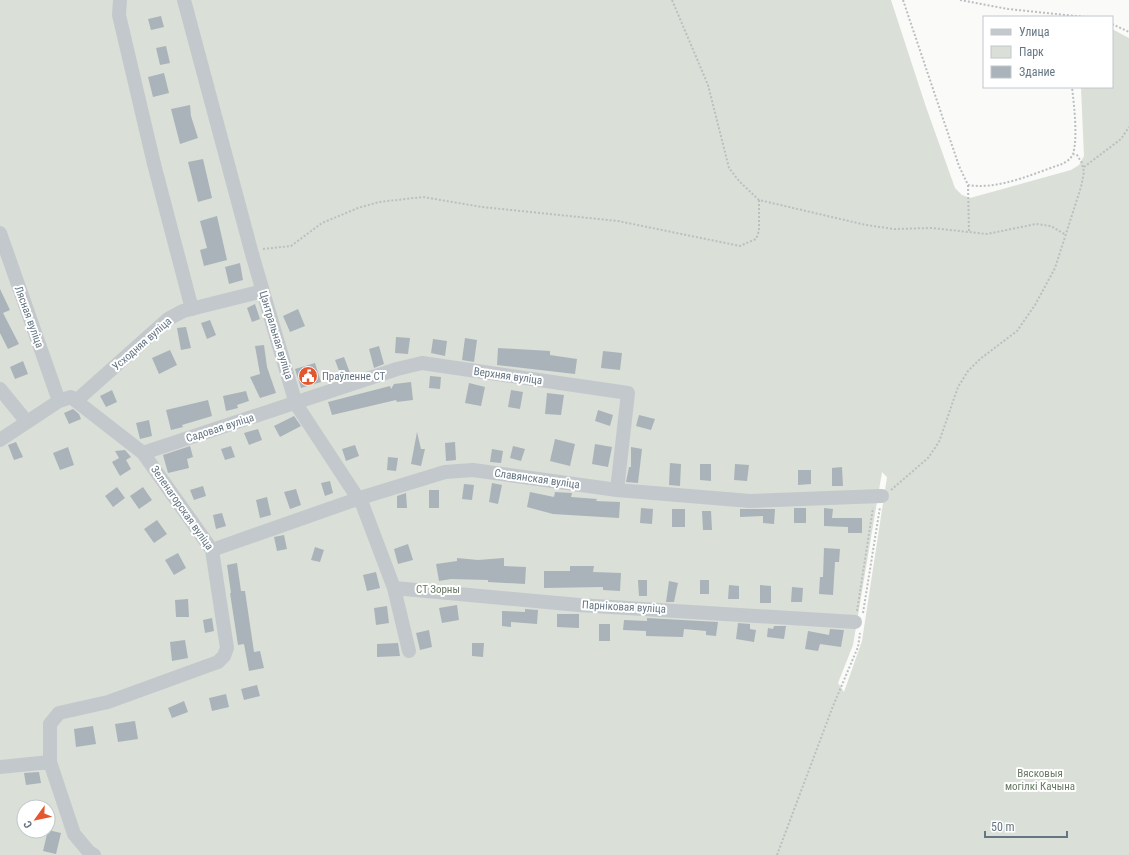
<svg xmlns="http://www.w3.org/2000/svg" width="1129" height="855" font-family="'Roboto Condensed',sans-serif">
<style>
.green{fill:#dadfd7;fill-rule:evenodd}
.building{fill:#aab3b9}
.lines{fill:none;stroke-linecap:round;stroke-linejoin:round}
.path{stroke:#bbbfc2;stroke-width:2;stroke-dasharray:2 2;stroke-linecap:butt}
.minor{stroke:#c3c8cc;stroke-width:14}
.labels{text-anchor:middle;dominant-baseline:central;stroke-width:4;stroke-linejoin:round;paint-order:stroke}
.street-label{font-size:11px;fill:#657683;stroke:#fff}
.poi-label{font-size:11px;fill:#657683;stroke:#fff;text-anchor:start}
.park-label{font-size:11px;fill:#687a64;stroke:#fff}
</style>
<rect width="100%" height="100%" fill="#fafaf8"/>
<path class="green" d="M0,0H891L926,107L955,188L962,195L970,198L1071,170L1079,165L1084,156L1081,87H1112V29L1129,38V855H0ZM882,472L887,477L862,641L844,692L838,683L853,645ZM24,807H48V831H24Z"/>
<path class="building" d="M161,16L164,27L151,30L148,19Z
M166,46L170,63L160,65L156,48Z
M164,73L169,93L153,97L148,77Z
M190,105L191,116L198,138L180,144L171,109Z
M203,159L212,198L198,202L188,162Z
M217,216L227,260L204,266L200,250L207,248L200,221Z
M240,263L243,280L229,284L225,267Z
M0,289L10,310L3,313L19,344L8,349L0,333Z
M255,304L260,319L252,322L247,308Z
M298,309L305,326L290,332L283,316Z
M210,320L216,335L207,339L201,323Z
M186,327L191,348L181,350L177,328Z
M396,337L410,338L408,354L395,353Z
M465,338L477,340L474,362L462,360Z
M433,339L447,341L445,356L431,353Z
M264,345L267,367L276,393L260,398L250,377L260,374L255,346Z
M379,346L384,364L374,368L369,349Z
M498,348L550,351V355L577,359L575,374L497,365Z
M170,350L177,365L159,374L152,358Z
M603,351L622,353L620,370L601,368Z
M344,357L350,373L341,376L335,360Z
M23,361L28,374L15,379L10,367Z
M315,363L321,382L301,388L295,369Z
M430,376L441,377L440,389L429,388Z
M411,382L413,400L397,402L396,400L332,415L328,402L390,386L391,389L394,384Z
M469,383L485,387L481,406L465,403Z
M112,390L117,402L106,407L100,396Z
M511,390L523,392L520,409L508,407Z
M246,391L249,401L237,405L238,408L226,411L223,396Z
M547,393L564,395L561,415L545,414Z
M208,400L212,416L182,425L183,427L171,430L166,410Z
M73,409L79,414L81,419L69,424L64,413Z
M598,410L613,415L610,426L595,421Z
M639,415L655,419L651,430L636,426Z
M294,416L301,426L280,437L274,426Z
M149,420L152,436L140,439L136,423Z
M258,429L262,440L249,445L244,433Z
M417,432L421,449H425L421,466L411,464Z
M555,439L575,444L570,466L550,461Z
M16,442L23,457L14,460L8,445Z
M455,442L456,460L446,461L445,443Z
M595,444L612,447L608,467L592,464Z
M355,445L359,456L346,461L342,449Z
M190,446L193,457L187,459L189,468L168,473L163,455Z
M231,446L235,457L225,460L221,449Z
M513,446L525,449L521,461L510,458Z
M68,447L74,465L60,470L53,453Z
M631,447L642,449L638,483L626,482L629,467H631Z
M492,449L503,451L501,463L490,462Z
M125,450L131,457L126,460L131,469L120,476L112,462L119,458L115,451Z
M388,457L398,458L396,471L387,470Z
M670,463L681,464L680,486L669,485Z
M700,464H711V481L700,480Z
M735,464L749,465L747,481L734,480Z
M842,467L843,486H832V468Z
M798,470H811V484L798,485Z
M330,481L333,493L325,496L321,483Z
M492,483L502,485L498,504L489,502Z
M464,484L474,485L472,500L462,499Z
M203,486L206,496L194,500L190,490Z
M117,487L125,498L113,507L105,496Z
M143,487L152,500L139,509L130,496Z
M296,489L301,505L290,509L284,492Z
M429,490H439V508H429Z
M530,492L554,497L555,492L572,493L571,497L597,499L596,501L620,502L619,518L553,514L527,507Z
M406,493L407,508H397V496Z
M267,497L271,515L260,518L256,500Z
M641,508L653,509L652,524L640,523Z
M794,508H806V523H794Z
M824,508L833,509L832,518H862V533H848V527L824,526Z
M672,509H685V527H672Z
M740,509H775L774,524L763,523V516L740,517Z
M702,511H711L712,530H703Z
M222,513L226,526L216,529L213,515Z
M157,520L167,534L154,543L144,529Z
M284,535L287,549L277,551L274,537Z
M408,544L413,560L398,564L394,549Z
M315,547L324,550L320,562L311,560Z
M824,548L840,549L839,562H835L833,595L819,594L820,577H823Z
M178,553L186,568L174,575L165,560Z
M457,558L478,560L504,558V566L526,567L525,584L488,582V580L451,579L439,581L436,564L457,561Z
M237,563L241,591H245L254,652L260,651L264,668L249,671L244,644L238,645L230,593H231L227,565Z
M570,566H594L593,572L621,573L620,591L603,590V587L544,588V571H570Z
M376,572L380,588L367,591L363,575Z
M638,580H647V596H639Z
M700,580H709V594H700Z
M669,581L678,583L674,602H666Z
M729,585L739,586V599H728Z
M760,585L771,586V603H760Z
M792,587L803,588L802,602H791Z
M188,599L189,617H176L175,600Z
M457,605L459,620L442,623L439,608Z
M387,606L389,623L376,625L374,608Z
M525,609L538,610L537,624L511,622V627L502,626V611L525,612Z
M557,614H579V628L557,627Z
M212,618L214,631L205,633L203,620Z
M647,618L718,622L716,636L706,635V631L684,629L683,637L646,636V631L623,630L624,620L647,621Z
M738,623L750,624V629L756,630L754,642L736,639Z
M599,624H610V641H599Z
M774,626H786L784,639L767,637L768,628L773,629Z
M830,629L844,630L841,647L820,644L818,651L805,649L808,631L829,635Z
M429,630L432,647L420,650L416,633Z
M185,640L188,658L172,661L170,642Z
M398,643L400,656L377,657V644Z
M472,643H484L483,657L472,656Z
M257,685L260,696L244,700L241,689Z
M226,694L229,707L212,711L209,698Z
M184,701L188,712L172,718L168,708Z
M135,721L138,739L118,742L115,724Z
M93,726L96,744L76,747L74,729Z
M39,772L41,783L26,785L24,773Z
M48,830L61,833L56,854L43,851Z"/>
<g class="lines">
<path class="path" d="M672,0L708,85L729,168L739,181L759,200L866,225L894,229L932,228L987,234L1036,224L1051,226L1066,235
M903,0L959,166L968,185C999,190 1032,174 1062,164C1066,162 1071,159 1073,154C1078,137 1074,105 1072,87
M960,0L1008,9L1085,17
M1112,24L1129,32
M1084,167L1121,139L1129,127
M968,185L969,232
M263,249L291,246L322,223L358,208L379,202L423,197L482,207L618,221L740,246L756,239L759,231V200
M891,490L928,458L939,442L958,387L968,371L980,359L1017,331L1035,305L1055,268L1081,187L1084,172L1082,163L1077,155L1073,154
M857,611L873,508
M863,613L880,507
M777,855L833,706L858,647L860,633"/>
<path class="minor" d="M120,0L119,15L154,164L192,309
M184,0L252,254L296,404L363,506L394,588L409,651
M0,233L59,401
M0,389L27,422
M76,401L168,319L183,311L263,291
M0,440L59,401L71,397L143,453L212,550L227,648L224,656L218,662L108,702L59,713L50,724V762L74,834L89,852L94,855
M143,453L397,369L422,363L628,393L617,490
M212,550L360,498L445,472L473,470L617,490L750,501L882,496
M394,588L579,605L855,622
M0,767L50,762"/>
</g>
<defs>
<g id="civic-disc" transform="scale(1)"><circle r="9.5" fill="#e4572e" stroke="#fff"/><path d="M-.6-6.5H3V-4.5H.6V-3L4-1V1h2V6H-6V1h2V-1L-.6-3ZM-1.2 2.5V6h2.4V2.5Z" fill="#fff"/></g>
</defs>
<g fill-rule="evenodd">
<use href="#civic-disc" x="308" y="376"/>
</g>
<g class="labels">
<g class="street-label">
<text transform="translate(29 317) rotate(70)">Лясная вуліца</text>
<text transform="translate(276 335) rotate(73)">Цэнтральная вуліца</text>
<text transform="translate(142 344) rotate(-41)">Усходняя вуліца</text>
<text transform="translate(508 376) rotate(8)">Верхняя вуліца</text>
<text transform="translate(220 428) rotate(-18)">Садовая вуліца</text>
<text transform="translate(537 479) rotate(8)">Славянская вуліца</text>
<text transform="translate(182 508) rotate(55)">Зеленагорская вуліца</text>
<text transform="translate(624 607) rotate(3)">Парніковая вуліца</text>
</g>
<g class="poi-label">
<text x="322" y="376">Праўленне СТ</text>
</g>
<g class="park-label">
<text x="438" y="589">СТ Зорны</text>
<text x="1040" y="773">Вясковыя<tspan x="1040" dy="13">могілкі Качына</tspan></text>
</g>
</g>
<rect x="983" y="16" width="130" height="72" fill="#ffffff" stroke="#c1c8cd"/>
<rect x="991" y="29" width="20" height="6" fill="#c3c8cc" stroke="#c1c8cd"/>
<text x="1019" y="36" font-size="12" fill="#657683">Улица</text>
<rect x="991" y="46" width="20" height="12" fill="#dadfd7" stroke="#c1c8cd"/>
<text x="1019" y="56" font-size="12" fill="#657683">Парк</text>
<rect x="991" y="66" width="20" height="12" fill="#aab3b9" stroke="#c1c8cd"/>
<text x="1019" y="76" font-size="12" fill="#657683">Здание</text>
<g transform="translate(36 819) rotate(237)"><circle r="19" fill="#ffffff" stroke="#c1c8cd"/>
<path d="M0-3L7 15L0 10L-7 15Z" fill="#e4572e"/>
<text y="-6" font-size="11" font-weight="bold" text-anchor="middle" fill="#657683">С</text>
</g>
<path d="M985 831v6h82v-6" fill="none" stroke="#657683" stroke-width="2"/>
<text x="991" y="831" font-size="12" fill="#657683" stroke="#ffffff" stroke-width="3" paint-order="stroke">50 m</text>
</svg>
